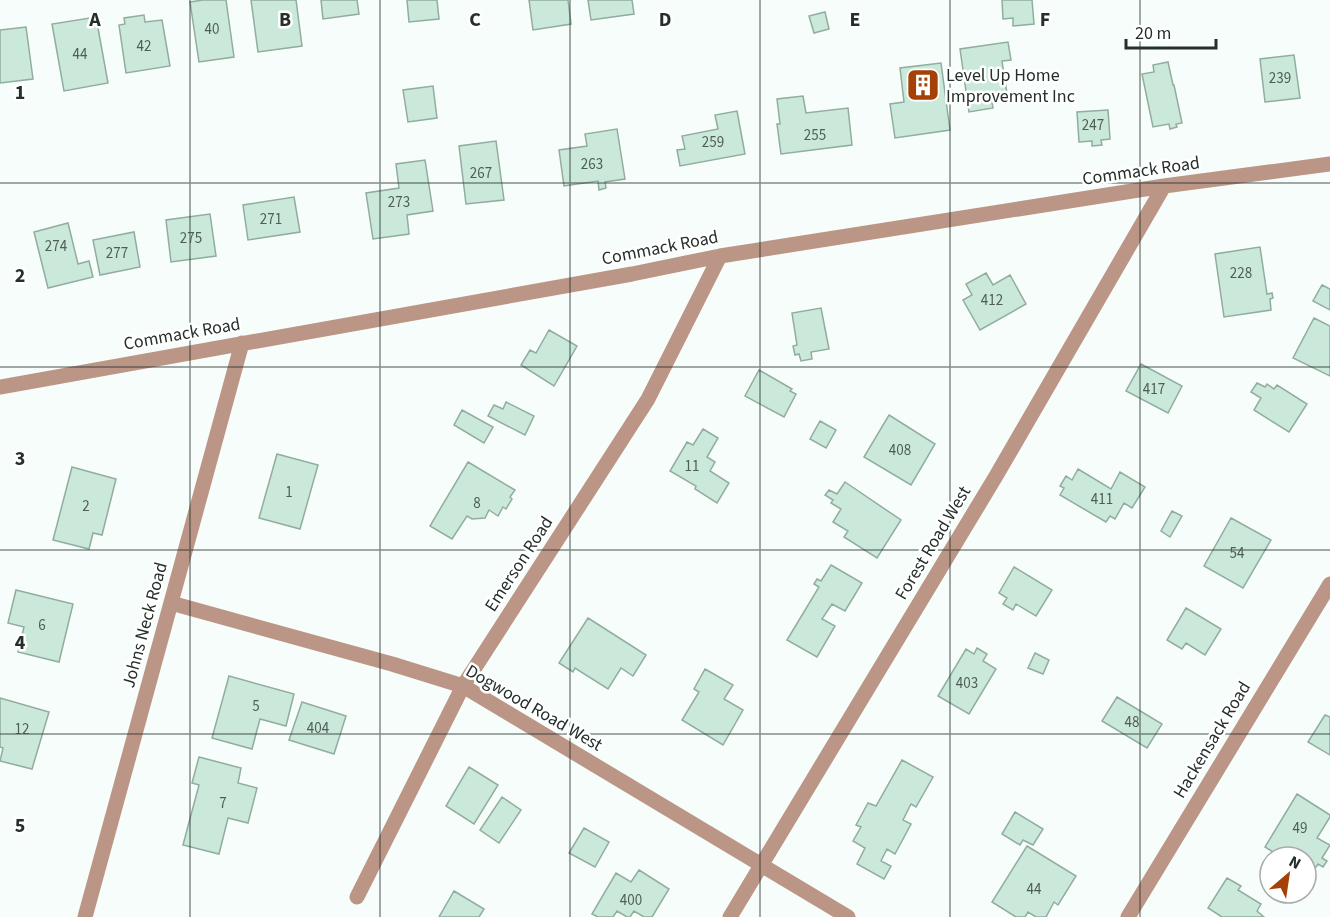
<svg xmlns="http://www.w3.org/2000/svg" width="1330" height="917" font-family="'Source Sans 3',sans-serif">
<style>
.building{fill:#cbe9da;stroke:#90ad9e;stroke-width:1.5}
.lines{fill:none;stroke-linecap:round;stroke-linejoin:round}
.street{stroke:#bb9585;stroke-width:15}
.grid{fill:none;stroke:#25302b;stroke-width:1.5;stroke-opacity:0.55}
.labels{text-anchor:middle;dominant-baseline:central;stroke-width:5;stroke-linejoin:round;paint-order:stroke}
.number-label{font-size:15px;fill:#4e5e57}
.poi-label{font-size:18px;fill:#25302b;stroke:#fff;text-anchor:start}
.street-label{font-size:18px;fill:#25302b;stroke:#fff}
.grid-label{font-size:20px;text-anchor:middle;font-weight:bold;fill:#25302b;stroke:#fff;stroke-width:5;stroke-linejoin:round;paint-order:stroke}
</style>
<rect width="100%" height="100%" fill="#f7fdfa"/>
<path class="building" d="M203,0H226L234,57L199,62L190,2Z
M251,0H296L302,46L258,52Z
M321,0H357L359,14L323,19Z
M407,0H437L439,19L409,22Z
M529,0H568L571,24L533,30Z
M588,0H632L634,14L591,20Z
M1002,0H1032L1034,24L1013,26V18L1003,19Z
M825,12L829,29L814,33L809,16Z
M144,15L145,22L162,20L170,66L126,73L119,25L125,24L124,18Z
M96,17L108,83L64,91L52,24Z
M26,27L33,79L0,83V30Z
M1008,42L1011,60L1002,61L1007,94L991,97L993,108L969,112L960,49Z
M1294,55L1300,98L1265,102L1260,59Z
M1168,62L1173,85H1174L1182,123L1176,124L1177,127L1170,129L1169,124L1153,127L1142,74L1154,72L1153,65Z
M941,63L950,130L895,138L890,104L904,102L900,68Z
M433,86L437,118L408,122L403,90Z
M803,96L806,113L848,108L852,145L781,154L777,124H780L777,99Z
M1108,110L1110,139L1101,140L1102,145L1092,146V141L1079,142L1077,112Z
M737,111L745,154L680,166L677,150L685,149L682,136L718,129L715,115Z
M617,129L625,179L605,182L606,188L599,190L598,181L564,186L559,150L587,146L585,134Z
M496,141L504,200L466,204L459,146Z
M425,160L433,211L407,215L409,234L373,239L366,193L399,188L396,164Z
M294,197L300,232L248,240L243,205Z
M210,214L216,256L171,262L166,220Z
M68,223L78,264L89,261L93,277L48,288L34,232Z
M134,232L140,267L100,275L93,240Z
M1260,247L1267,294L1272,293L1273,298L1270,299L1271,310L1224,317L1215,254Z
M986,273L993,285L1010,275L1026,304L980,330L963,300L972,295L966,284Z
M1322,285L1330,289V310L1313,301Z
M821,308L829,349L811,352L812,359L801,361L799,354L795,355L793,346L797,345L792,313Z
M1314,318L1330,326V376L1293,358Z
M549,330L577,346L554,386L521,365L530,350L536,353Z
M1141,364L1182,386L1168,413L1126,391Z
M759,370L792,389L790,391L796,394L784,417L745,396Z
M1257,383L1265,387L1267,384L1274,389L1277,385L1307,404L1289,432L1254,410L1261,398L1251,392Z
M506,402L534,416L525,435L488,416L494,405L503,409Z
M462,410L493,427L484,443L454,425Z
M889,415L935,444L911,485L864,457Z
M820,421L836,430L826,448L810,439Z
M703,429L718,438L707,457L715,462L710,471L729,483L717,503L695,489L696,486L670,471L687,442L693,445Z
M277,454L318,465L300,529L259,518Z
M468,462L515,490L510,497L512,499L506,509L503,507L498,516L489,510L485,518L472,519L467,516L452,539L430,526Z
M72,467L116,479L102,535L93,533L89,549L53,540Z
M1078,469L1111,489L1120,472L1145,487L1132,508L1124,503L1115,519L1110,516L1106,522L1060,495L1064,488L1060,486L1066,476L1072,480Z
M845,482L901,520L877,558L844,537L848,531L833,522L841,509L831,503L833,500L825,495L829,490L837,494Z
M1172,511L1182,516L1170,537L1161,531Z
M1231,518L1271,540L1243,588L1204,566Z
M831,565L862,583L845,611L832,604L822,619L835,626L817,657L787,640L819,587L814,584L817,579L821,581Z
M1014,567L1052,590L1036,616L1016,604L1013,610L1003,604L1007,598L999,593Z
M16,590L73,604L59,662L18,652L24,627L8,623Z
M1186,608L1221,629L1205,655L1186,643L1182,649L1167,640Z
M588,618L646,655L633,676L621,668L608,689L575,668L573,672L559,663Z
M977,648L987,654L983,661L996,669L969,714L938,696L966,649L974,654Z
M1035,653L1049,660L1043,674L1028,668Z
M705,669L733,685L724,699L743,710L723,745L682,720L699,692L694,689Z
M229,676L294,694L286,726L260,719L252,749L212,738Z
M1117,697L1162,724L1147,748L1102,721Z
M0,698L49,712L32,769L0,761L3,748L0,747Z
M302,702L346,716L334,754L289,740Z
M1325,715L1330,717V755L1308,742Z
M199,757L241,768L238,783L257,788L248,823L228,818L219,854L183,845L199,785L192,783Z
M902,760L933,777L916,807L911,804L903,820L911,824L895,854L887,849L881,861L891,866L884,879L857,864L865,848L853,841L861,827L856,825L868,803L876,806Z
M469,767L498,785L474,824L446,806Z
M1297,794L1330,815V817L1317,838L1330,845L1322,858L1327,861L1323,867L1318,864L1314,870L1306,865V857H1281L1265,847Z
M502,797L521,810L499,843L480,830Z
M1015,812L1043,829L1033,845L1023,840L1020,845L1002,834Z
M584,828L609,842L595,867L569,853Z
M1027,846L1076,876L1058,905L1054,902L1046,917H1036L1028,912L1025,917H1016L992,902Z
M639,870L669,889L652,917H644L634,911L630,917H627L617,911L613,917H598L592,914L616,873L631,882Z
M1227,878L1241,886L1238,890L1261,904L1257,911L1264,917H1222L1208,908Z
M454,891L484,909L479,917H439Z"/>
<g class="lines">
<path class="street" d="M0,387L632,274L720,256L1164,186L1330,164
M171,603L392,664L463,686L848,917
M357,897L463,686L648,399L720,256
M85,917L242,343
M730,917L996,476L1164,186
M1128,917L1330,584"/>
</g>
<path class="grid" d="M190,0V917M380,0V917M570,0V917M760,0V917M950,0V917M1140,0V917M0,183H1330M0,367H1330M0,550H1330M0,734H1330"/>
<defs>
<g id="building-square" transform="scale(1.725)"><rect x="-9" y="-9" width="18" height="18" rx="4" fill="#a44106" stroke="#fff"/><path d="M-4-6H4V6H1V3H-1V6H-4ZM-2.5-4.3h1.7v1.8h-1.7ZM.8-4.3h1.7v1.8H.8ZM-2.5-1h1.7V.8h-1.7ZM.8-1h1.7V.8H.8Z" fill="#fff"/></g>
</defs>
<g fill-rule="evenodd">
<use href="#building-square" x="923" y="85"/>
</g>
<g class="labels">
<g class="number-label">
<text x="212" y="29">40</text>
<text x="144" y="46">42</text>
<text x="80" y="54">44</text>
<text x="1280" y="78">239</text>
<text x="1093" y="125">247</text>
<text x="815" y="135">255</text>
<text x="713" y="142">259</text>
<text x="592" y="164">263</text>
<text x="481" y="173">267</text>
<text x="399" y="202">273</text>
<text x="271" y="219">271</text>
<text x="191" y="238">275</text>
<text x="56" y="246">274</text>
<text x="117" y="253">277</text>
<text x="1241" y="273">228</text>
<text x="992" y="300">412</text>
<text x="1154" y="389">417</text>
<text x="900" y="450">408</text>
<text x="692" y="466">11</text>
<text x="289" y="492">1</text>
<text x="1102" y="499">411</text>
<text x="477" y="503">8</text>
<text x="86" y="506">2</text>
<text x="1237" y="553">54</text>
<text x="42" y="625">6</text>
<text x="967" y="683">403</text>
<text x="256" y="706">5</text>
<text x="1132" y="722">48</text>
<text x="318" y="728">404</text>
<text x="22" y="729">12</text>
<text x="223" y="803">7</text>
<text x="1300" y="828">49</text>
<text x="1034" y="889">44</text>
<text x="631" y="900">400</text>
</g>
<g class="poi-label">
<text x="946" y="75">Level Up Home<tspan x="946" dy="21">Improvement Inc</tspan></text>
</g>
<g class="street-label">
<text transform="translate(1141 171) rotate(-8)">Commack Road</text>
<text transform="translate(660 248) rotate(-11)">Commack Road</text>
<text transform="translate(182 334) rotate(-10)">Commack Road</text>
<text transform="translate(933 543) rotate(-59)">Forest Road West</text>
<text transform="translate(519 564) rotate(-57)">Emerson Road</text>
<text transform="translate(145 625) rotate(-75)">Johns Neck Road</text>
<text transform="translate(534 708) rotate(30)">Dogwood Road West</text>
<text transform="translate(1212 740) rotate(-59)">Hackensack Road</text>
</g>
</g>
<g class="grid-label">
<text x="95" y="26">A</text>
<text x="285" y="26">B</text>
<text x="475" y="26">C</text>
<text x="665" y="26">D</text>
<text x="855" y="26">E</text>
<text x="1045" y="26">F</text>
<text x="20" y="99">1</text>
<text x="20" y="282">2</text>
<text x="20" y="465">3</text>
<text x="20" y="649">4</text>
<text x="20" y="832">5</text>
</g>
<g transform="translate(1288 875) rotate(29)"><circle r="28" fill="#ffffff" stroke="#a8acaa" stroke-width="1.5"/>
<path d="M0-4.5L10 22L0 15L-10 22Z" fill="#a44106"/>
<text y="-9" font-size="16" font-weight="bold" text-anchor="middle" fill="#25302b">N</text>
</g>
<path d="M1126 39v9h90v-9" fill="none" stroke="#25302b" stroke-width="3"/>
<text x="1135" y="39" font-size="18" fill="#25302b" stroke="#ffffff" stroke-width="4.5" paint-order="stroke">20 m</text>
</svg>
